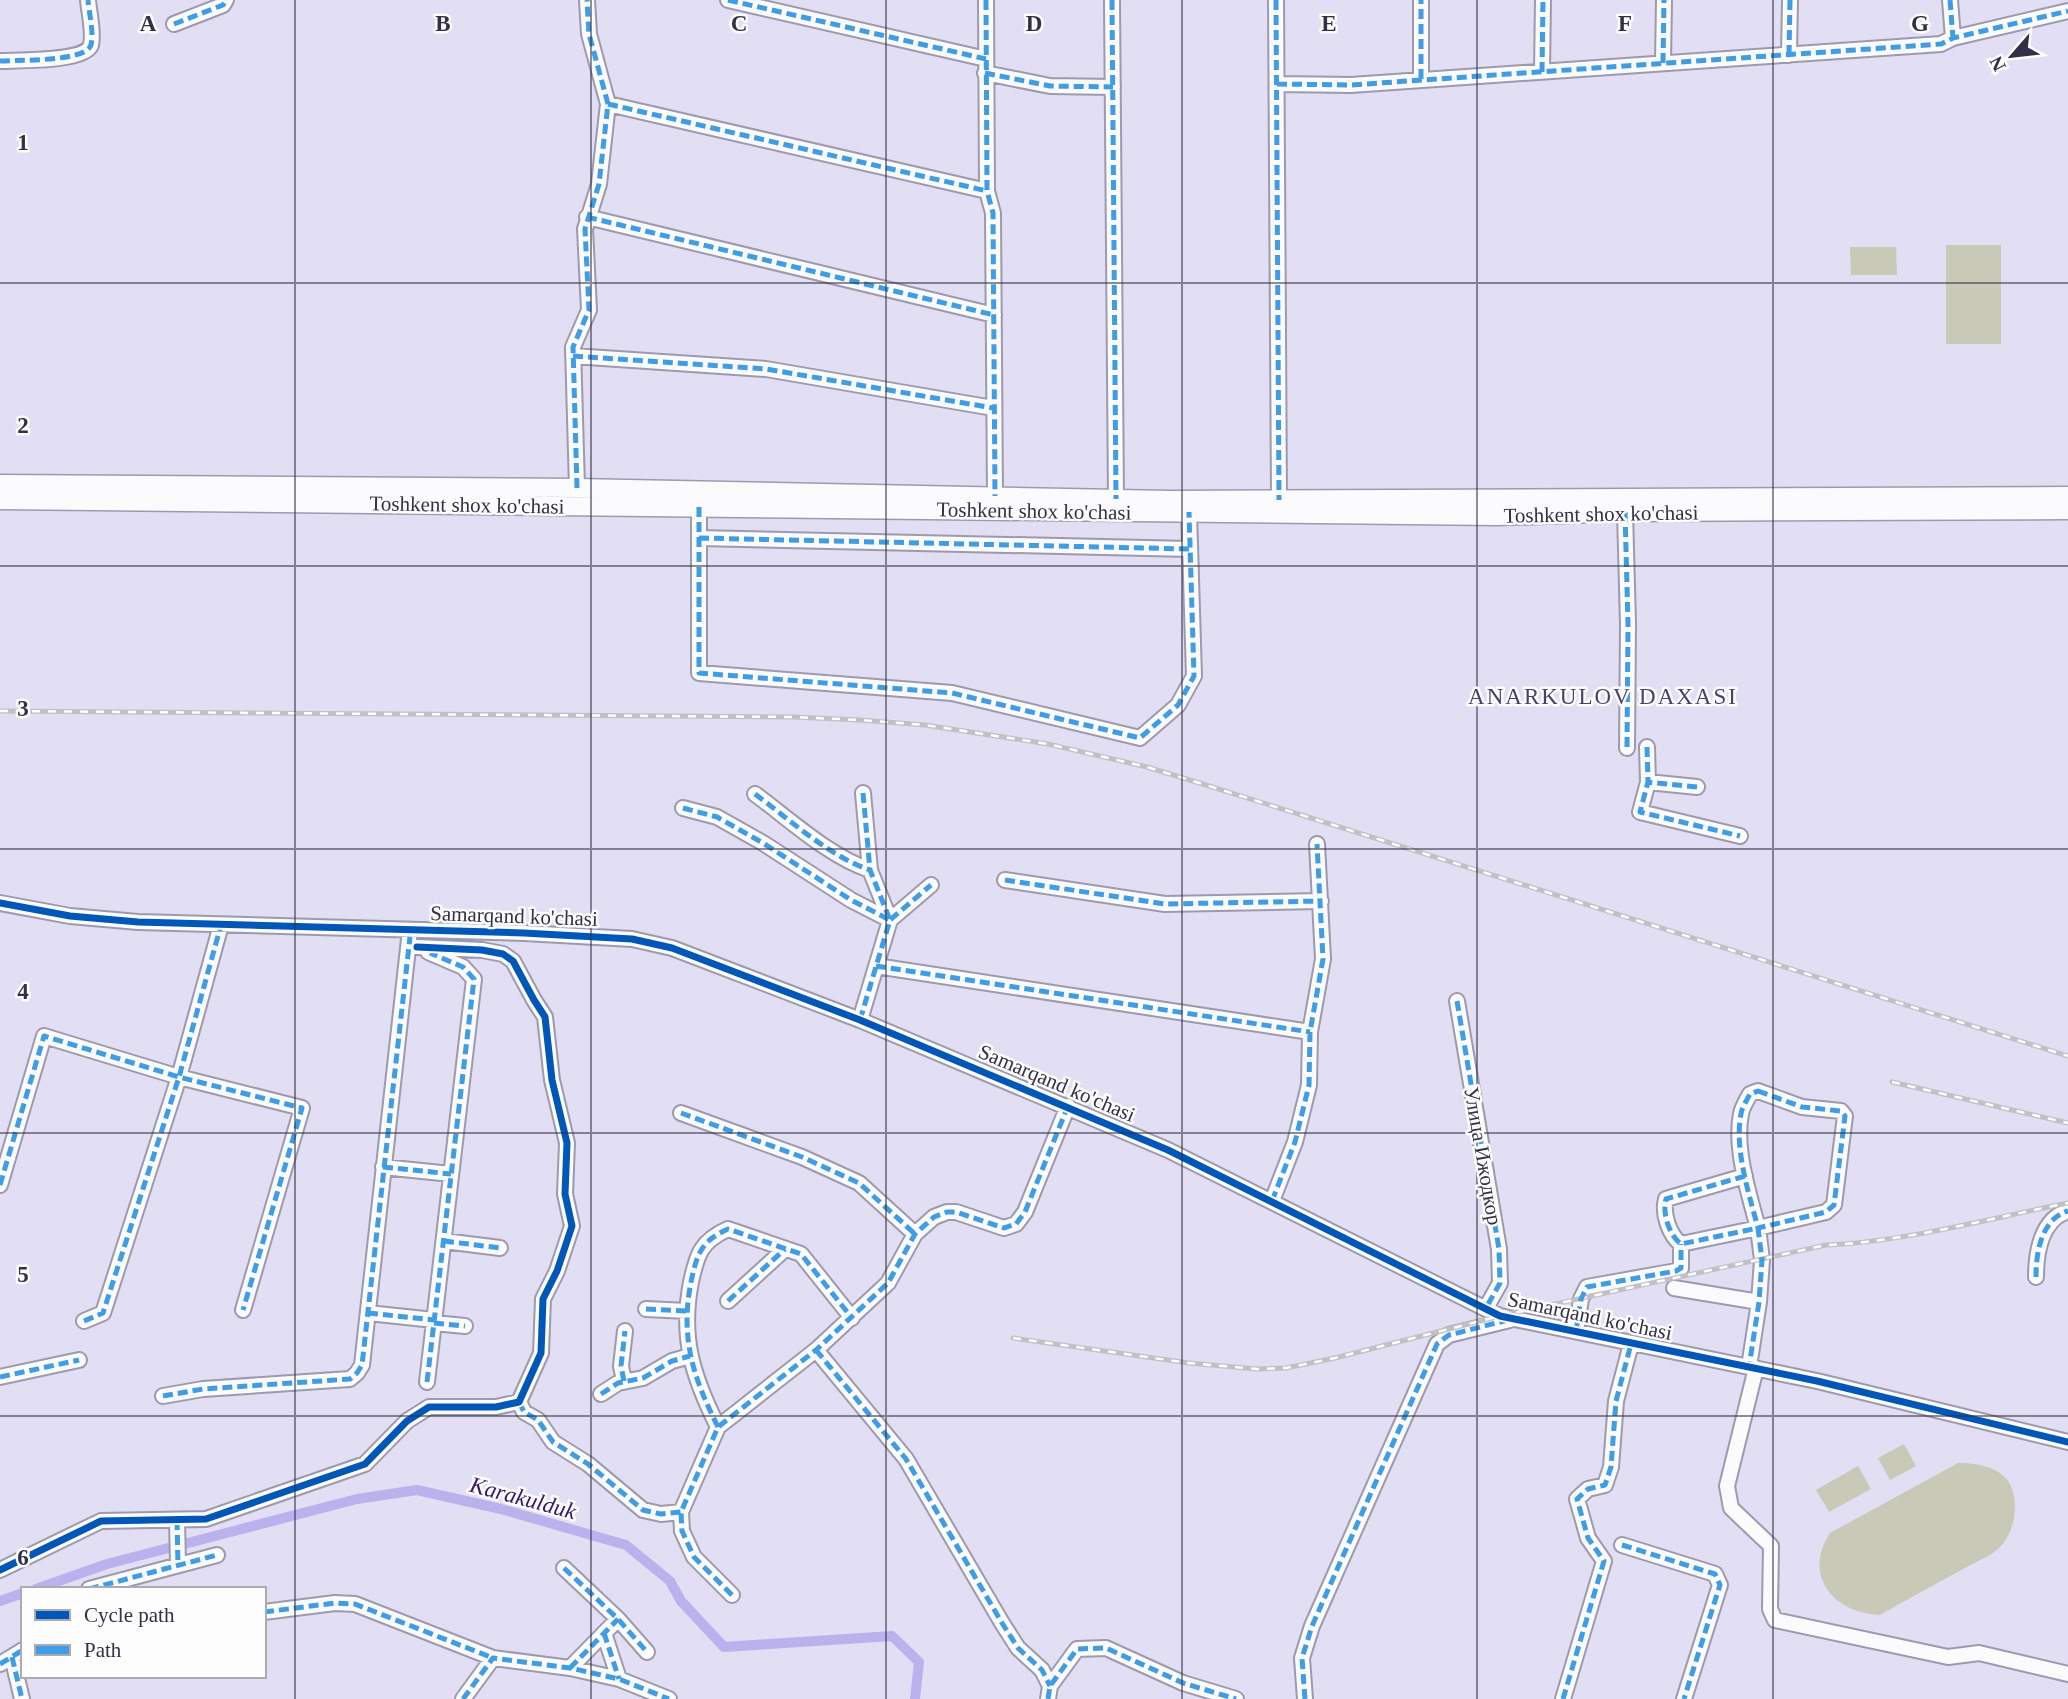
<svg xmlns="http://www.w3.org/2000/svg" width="2068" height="1699" font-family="Georgia,serif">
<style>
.green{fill:#c9c9b7}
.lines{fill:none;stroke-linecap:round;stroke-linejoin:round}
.canal{stroke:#bbb1ed;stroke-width:10}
.minor-casing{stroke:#9d9aad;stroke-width:18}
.major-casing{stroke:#9d9aad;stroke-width:21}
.minor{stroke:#fbfafd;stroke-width:14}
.major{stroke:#fbfafd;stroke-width:18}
.rail-casing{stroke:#c2c0c7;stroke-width:5}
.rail{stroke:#fdfdfd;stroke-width:2.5;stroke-dasharray:8;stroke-linecap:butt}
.quiet{stroke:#3e9de4;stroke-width:5;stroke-dasharray:10 5;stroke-linecap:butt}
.cycleway-casing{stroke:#fdfdfd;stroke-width:11}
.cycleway{stroke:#0057b8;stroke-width:7}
.grid{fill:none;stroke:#332f47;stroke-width:2;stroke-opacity:0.55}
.labels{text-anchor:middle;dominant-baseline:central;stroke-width:5;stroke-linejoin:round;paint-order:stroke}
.street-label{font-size:21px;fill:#332f47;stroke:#fdfdfd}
.neighbourhood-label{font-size:23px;letter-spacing:2px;fill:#493f72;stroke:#fdfdfd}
.water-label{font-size:23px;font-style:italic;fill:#34166f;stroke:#fdfdfd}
.grid-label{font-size:23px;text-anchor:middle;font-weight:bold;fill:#332f47;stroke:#fdfdfd;stroke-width:5;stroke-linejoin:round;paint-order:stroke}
</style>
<rect width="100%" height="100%" fill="#e2dff4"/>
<path class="green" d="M1946,245H2001V344H1946Z
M1850,247H1896L1897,275H1851Z
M1904,1444L1916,1466L1890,1480L1878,1458Z
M1958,1463C1977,1463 2005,1467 2012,1489C2019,1508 2013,1536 1998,1549C1989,1557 1975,1562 1965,1568C1937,1583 1908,1599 1880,1615C1834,1613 1802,1576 1830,1533Z
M1858,1466L1871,1489L1829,1512L1816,1490Z"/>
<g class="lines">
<path class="canal" d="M36,1589L107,1564L357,1499L417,1490L501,1509L626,1545L670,1581L681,1601L724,1647L892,1636L919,1662L915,1699
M0,1601L23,1593"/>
<g class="minor-casing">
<path id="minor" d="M728,0L986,59
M986,0L987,191L993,213L995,496
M1112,0L1116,499
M1276,0L1279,500
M1950,0L1953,38
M174,24L223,5L226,0
M1789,55L1790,0
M0,61C16,60 86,62 91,45C94,32 89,13 88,0
M1663,63L1664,0
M1542,72L1543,0
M985,73L1050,86L1113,87
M1421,79V0
M1277,84L1351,85L1941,44L1953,38L2068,11
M608,104L987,191
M587,217L994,315
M573,356L766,369L993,408
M577,488L573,347L589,310L585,229L599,184L608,104L589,34L587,0
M699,507V673L952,693L1140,738L1178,705L1194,676L1189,512
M1625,512L1628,624L1627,748
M699,538L1190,549
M1647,747L1648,782
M1697,787L1648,782L1640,812L1740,836
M863,793L870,870L890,920
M755,794C789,819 830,857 870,870
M683,808L717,817L763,843L851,900L890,920
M1005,880L1165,904L1321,901
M0,903L70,916L138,922L524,933L632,939L672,948L860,1020L1168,1150L1500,1316L1817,1381L2068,1442
M876,966L1310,1032
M1457,1001L1499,1249L1500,1283L1486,1308
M860,1020L890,920L931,885
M1758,1091L1802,1107L1841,1111L1845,1116L1834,1205L1826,1212L1758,1228C1749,1194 1734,1148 1741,1114C1742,1107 1747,1100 1750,1094Z
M681,1113L802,1157L859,1183L915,1234
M383,1167L451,1174
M1745,1176L1666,1199C1662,1213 1669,1235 1681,1244L1758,1228L1762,1260L1759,1302L1749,1367
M0,1185L44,1036L179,1077L302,1108L243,1310
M1272,1201L1295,1142L1309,1085L1310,1032L1323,959L1317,844
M444,1241L500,1248
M2036,1277C2036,1253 2041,1219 2068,1211
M1674,1288L1759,1302
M728,1301L785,1249
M646,1309L687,1311
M368,1313L434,1320
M84,1321L103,1313L179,1077L221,925
M434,1323L465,1326
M1576,1331L1581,1299L1587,1287L1676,1271L1681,1268V1244
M816,1350L906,1459L1002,1623L1018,1648L1042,1670L1050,1686
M1756,1368L1727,1486L1731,1508L1771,1546L1770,1609L1775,1620L1948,1657L1979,1653L2068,1674
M0,1377L79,1360
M624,1381L621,1366L625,1331
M427,1382L474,979L463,967L428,952
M601,1394L618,1383L643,1378L672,1361L690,1356
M163,1396L203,1389L350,1379L357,1373L362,1365L410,930
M519,1402L524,1412L538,1420L553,1442L588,1464L643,1510L661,1514L681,1512
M718,1427C693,1377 680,1338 691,1282C697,1254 701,1241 728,1229L801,1254L852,1318
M177,1520L178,1565
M1622,1545L1715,1574L1720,1585L1684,1699
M564,1568L618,1619L647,1652
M0,1570L101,1521L206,1519L365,1464L407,1421L429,1407H496L519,1402L541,1353L543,1299L557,1271L572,1226L565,1194L567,1143L552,1080L545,1017L534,1000L513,961L503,954L482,950L417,947
M89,1589L217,1555
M732,1595L694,1557L682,1531L681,1512L718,1427L816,1350L888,1283L915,1234L934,1217L947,1212H956L1004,1228L1016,1224L1025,1212L1068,1106
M264,1612L335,1603L355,1604L493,1658
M604,1633L619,1679
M12,1657L22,1699
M0,1664L23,1650
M570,1668L618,1619
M463,1699L493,1658L570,1668L619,1679L669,1699
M1048,1699L1050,1686L1077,1649L1106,1648L1183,1683L1236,1699
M1305,1699L1302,1658L1312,1626L1437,1344L1449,1335L1510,1320
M1563,1699L1604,1561L1588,1538L1577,1499L1588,1489L1605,1485L1611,1467L1616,1401L1631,1344"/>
</g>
<g class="major-casing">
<path id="major" d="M0,484L577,488L1170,500L2068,496
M0,500L1497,516L1625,512L2068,510"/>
</g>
<use href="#minor" class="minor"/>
<use href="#major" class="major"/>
<g class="rail-casing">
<path id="rail" d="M0,711L793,717L860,720L925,725L1048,744L1147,767L1206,785L2068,1056
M1892,1082L2068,1123
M1013,1338L1189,1363L1257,1369L1286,1368L1335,1358L1500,1316L1826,1245C1904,1242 1991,1218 2068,1203"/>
</g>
<use href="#rail" class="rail"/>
<path class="quiet" d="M728,0L986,59
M986,0L987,191L993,213L995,496
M1112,0L1116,499
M1276,0L1279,500
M1950,0L1953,38
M174,24L223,5L226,0
M1789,55L1790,0
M0,61C16,60 86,62 91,45C94,32 89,13 88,0
M1663,63L1664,0
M1542,72L1543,0
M985,73L1050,86L1113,87
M1421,79V0
M1277,84L1351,85L1941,44L1953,38L2068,11
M608,104L987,191
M587,217L994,315
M573,356L766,369L993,408
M577,488L573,347L589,310L585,229L599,184L608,104L589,34L587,0
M699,507V673L952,693L1140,738L1178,705L1194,676L1189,512
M1625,512L1628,624L1627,748
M699,538L1190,549
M1647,747L1648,782
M1697,787L1648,782L1640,812L1740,836
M863,793L870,870L890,920
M755,794C789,819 830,857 870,870
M683,808L717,817L763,843L851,900L890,920
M1005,880L1165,904L1321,901
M876,966L1310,1032
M1457,1001L1499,1249L1500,1283L1486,1308
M860,1020L890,920L931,885
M1758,1091L1802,1107L1841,1111L1845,1116L1834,1205L1826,1212L1758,1228C1749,1194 1734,1148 1741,1114C1742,1107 1747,1100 1750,1094Z
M681,1113L802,1157L859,1183L915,1234
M383,1167L451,1174
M1745,1176L1666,1199C1662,1213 1669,1235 1681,1244L1758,1228L1762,1260L1759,1302L1749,1367
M0,1185L44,1036L179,1077L302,1108L243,1310
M1272,1201L1295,1142L1309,1085L1310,1032L1323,959L1317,844
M444,1241L500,1248
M2036,1277C2036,1253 2041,1219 2068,1211
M728,1301L785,1249
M646,1309L687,1311
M368,1313L434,1320
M84,1321L103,1313L179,1077L221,925
M434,1323L465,1326
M1576,1331L1581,1299L1587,1287L1676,1271L1681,1268V1244
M816,1350L906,1459L1002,1623L1018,1648L1042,1670L1050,1686
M0,1377L79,1360
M624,1381L621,1366L625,1331
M427,1382L474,979L463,967L430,953
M601,1394L618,1383L643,1378L672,1361L690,1356
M163,1396L203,1389L350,1379L357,1373L362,1365L410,937
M519,1402L524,1412L538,1420L553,1442L588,1464L643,1510L661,1514L681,1512
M718,1427C693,1377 680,1338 691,1282C697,1254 701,1241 728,1229L801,1254L852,1318
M177,1520L178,1565
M1622,1545L1715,1574L1720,1585L1684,1699
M564,1568L618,1619L647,1652
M89,1589L217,1555
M732,1595L694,1557L682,1531L681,1512L718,1427L816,1350L888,1283L915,1234L934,1217L947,1212H956L1004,1228L1016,1224L1025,1212L1068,1106
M264,1612L335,1603L355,1604L493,1658
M604,1633L619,1679
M12,1657L22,1699
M0,1664L23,1650
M570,1668L618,1619
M463,1699L493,1658L570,1668L619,1679L669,1699
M1048,1699L1050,1686L1077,1649L1106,1648L1183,1683L1236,1699
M1305,1699L1302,1658L1312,1626L1437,1344L1449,1335L1508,1320
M1563,1699L1604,1561L1588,1538L1577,1499L1588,1489L1605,1485L1611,1467L1616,1401L1631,1344"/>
<g class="cycleway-casing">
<path id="cycleway" d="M0,903L70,916L138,922L524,933L632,939L672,948L860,1020L1168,1150L1500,1316L1817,1381L2068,1442
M0,1570L101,1521L206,1519L365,1464L407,1421L429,1407H496L519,1402L541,1353L543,1299L557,1271L572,1226L565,1194L567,1143L552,1080L545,1017L534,1000L513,961L503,954L482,950L417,947"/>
</g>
<use href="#cycleway" class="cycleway"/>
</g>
<path class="grid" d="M295,0V1699M591,0V1699M886,0V1699M1182,0V1699M1477,0V1699M1773,0V1699M0,283H2068M0,566H2068M0,849H2068M0,1133H2068M0,1416H2068"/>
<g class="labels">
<g class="street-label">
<text transform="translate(467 505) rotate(1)">Toshkent shox ko'chasi</text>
<text transform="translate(1034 511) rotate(1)">Toshkent shox ko'chasi</text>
<text transform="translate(1601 514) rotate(-1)">Toshkent shox ko'chasi</text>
<text transform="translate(514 916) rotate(2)">Samarqand ko'chasi</text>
<text transform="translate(1057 1083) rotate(23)">Samarqand ko'chasi</text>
<text transform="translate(1483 1156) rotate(80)">Улица Ижодкор</text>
<text transform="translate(1590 1316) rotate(12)">Samarqand ko'chasi</text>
</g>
<g class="neighbourhood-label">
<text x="1603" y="696">ANARKULOV DAXASI</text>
</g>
<g class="water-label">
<text transform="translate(523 1498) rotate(15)">Karakulduk</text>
</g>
</g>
<g class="grid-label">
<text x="148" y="31">A</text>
<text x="443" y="31">B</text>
<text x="739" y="31">C</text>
<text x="1034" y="31">D</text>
<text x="1329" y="31">E</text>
<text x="1625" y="31">F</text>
<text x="1920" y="31">G</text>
<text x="23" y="150">1</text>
<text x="23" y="433">2</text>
<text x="23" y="716">3</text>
<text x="23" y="999">4</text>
<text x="23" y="1282">5</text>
<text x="23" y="1565">6</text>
</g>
<rect x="21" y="1587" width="245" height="91" fill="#fdfdfd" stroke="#acabb4" stroke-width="2"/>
<rect x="35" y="1610" width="35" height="10" fill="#0057b8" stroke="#acabb4" stroke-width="2"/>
<text x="84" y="1622" font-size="21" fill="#332f47">Cycle path</text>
<rect x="35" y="1645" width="35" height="10" fill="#3e9de4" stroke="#acabb4" stroke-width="2"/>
<text x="84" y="1657" font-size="21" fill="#332f47">Path</text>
<g transform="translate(2012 56) rotate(242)" stroke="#fdfdfd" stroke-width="5" paint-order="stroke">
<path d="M0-5L12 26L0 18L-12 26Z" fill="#332f47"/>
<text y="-10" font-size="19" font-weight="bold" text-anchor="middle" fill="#332f47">N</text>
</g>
</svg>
